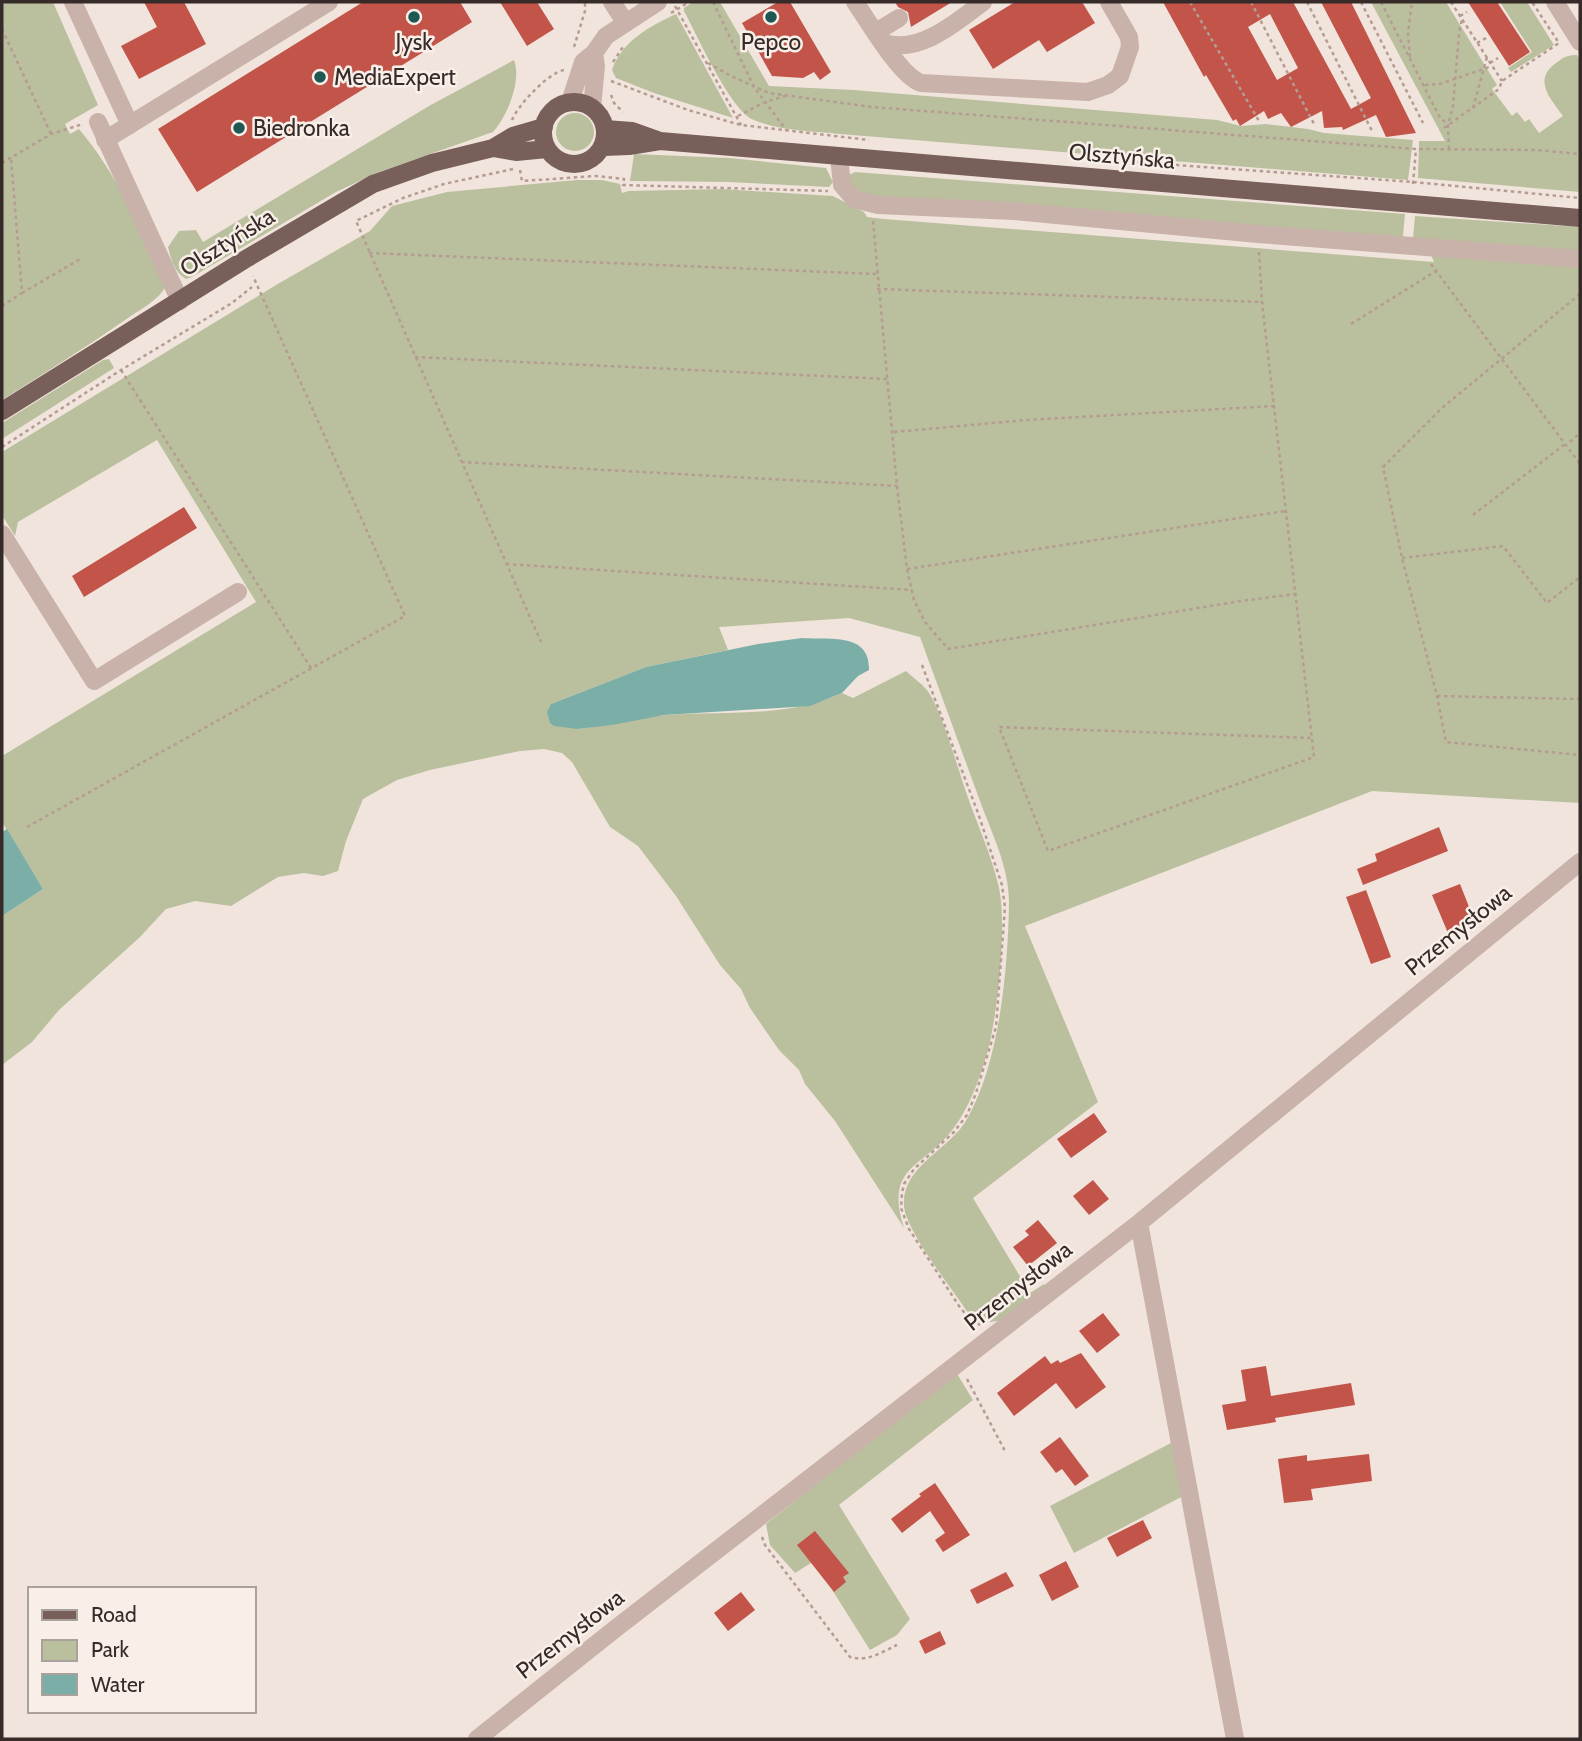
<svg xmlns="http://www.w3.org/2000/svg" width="1582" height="1741" font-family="Cabin,sans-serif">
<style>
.green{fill:#bac09d}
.water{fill:#7caea8}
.building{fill:#c25449;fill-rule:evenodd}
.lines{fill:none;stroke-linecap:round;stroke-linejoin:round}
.path{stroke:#b59c93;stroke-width:2.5;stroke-dasharray:3.5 3.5;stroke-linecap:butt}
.minor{stroke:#c9b2a9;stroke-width:18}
.major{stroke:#785f5a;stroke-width:18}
.poi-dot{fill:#1f5752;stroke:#f9efe9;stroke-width:2.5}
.labels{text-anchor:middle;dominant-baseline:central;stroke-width:5;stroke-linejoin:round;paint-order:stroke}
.poi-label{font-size:23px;fill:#362b28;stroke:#f9efe9}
.street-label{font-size:23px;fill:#362b28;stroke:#f9efe9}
</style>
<rect width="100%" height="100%" fill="#f1e4dc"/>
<path class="green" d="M2,2H53L98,105L65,124L70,134L79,129C118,175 141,231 166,286C159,300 138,311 125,320C85,348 43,374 2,400Z
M693,2H720L769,86L854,90L1217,120L1241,126L1265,124L1308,129L1324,133L1413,140L1408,180L840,134C812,131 780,131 754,120C731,112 697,35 684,11V8Z
M1371,2H1446L1497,85L1492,89L1512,116L1517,112L1525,122L1529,119L1539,133L1563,116C1551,99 1532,80 1556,63C1564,57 1567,55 1577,55L1580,60V192L1418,178L1419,141H1445Z
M1500,2H1527L1554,45L1511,72L1508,68L1532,52Z
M676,14L733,118L654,93L616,78L612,70C622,41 650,26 676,14Z
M514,60C522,81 507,117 493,132L379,172L336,192L192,277L186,279C174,272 171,259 168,247L179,231L196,230L203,242L429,106Z
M556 132a19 19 0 1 1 38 0a19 19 0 1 1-38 0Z
M634,154L729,158L826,168L833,182L829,187L729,182L630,181Z
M855,172L1405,214L1403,236L1401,239L865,196L847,183L849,175Z
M577,180H602L620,184L622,193L629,191L722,189L833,196L864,212L867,217L884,219L1434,262L1431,255L1580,267V803L1372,791L1025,926L1098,1102L973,1198L1030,1293L1044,1284L1046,1287C1021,1306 995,1340 966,1310C951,1287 906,1231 904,1206C901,1166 951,1149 967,1119C1000,1061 1008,968 1009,902C1009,867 992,834 980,801C960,746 940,692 920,637L849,618L719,627L728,650L646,667L551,704L577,729C607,726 637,717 667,715C724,711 790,718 842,693L853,698L906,671C912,677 920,682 926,689C940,704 958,769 966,792C977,824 992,856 999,888C1007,926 998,1008 989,1046C982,1073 970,1107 953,1129C923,1169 884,1165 904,1228L835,1121L805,1084L799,1070L779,1050L750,1008L741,989L720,965L676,896L638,846L610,827L572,762L562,753L544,749L520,751L430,770L397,780L363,799L346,841L338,871L323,876L304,873L278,877L231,906L195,901L166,909L139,938L59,1010L32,1042L2,1065V916L43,889L2,822V756L256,602L157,440L18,522L15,536L2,515V452L276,285L370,231L392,206L447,192Z
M1415,216L1580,227V255L1413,238Z
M109,359L114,368L2,439V423L103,360Z
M956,1372L973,1400L839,1505L910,1619L897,1635L870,1650L814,1561L795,1573L770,1545L766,1524Z
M1171,1443L1185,1495L1074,1553L1050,1506Z"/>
<path class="water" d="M802,638C830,640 870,632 869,670L858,676L842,693L810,706L664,715L612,725L577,729L554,726L550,723L547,712L551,704L646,667L758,644Z
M7,829L43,889L2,916V832Z"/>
<path class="building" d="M144,2H184L206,44L139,79L121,46L157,27Z
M363,2H460L472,22L197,192L158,129Z
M500,2H537L554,29L527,46Z
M778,2H790L831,72L820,80L814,72L803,78L772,76L742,23Z
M895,2H952L911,27L908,12L898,7Z
M1015,2H1082L1095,23L1047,52L1039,40L993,69L969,30Z
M1163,2H1293L1351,109L1371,98L1321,2H1351L1416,133L1386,137L1376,115L1343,130L1342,127L1324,128L1322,111L1291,127L1281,113L1268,119L1264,111L1240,126L1236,119L1233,121L1206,75L1204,77ZM1270,14L1298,68L1277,80L1248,27Z
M1468,2H1497L1530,52L1509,66Z
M184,507L197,528L84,597L72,576Z
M1439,827L1448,851L1363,885L1357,869L1377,861L1375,854Z
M1460,884L1475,922L1448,933L1432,895Z
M1366,890L1391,957L1371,964L1346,897Z
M1094,1113L1107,1132L1071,1158L1057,1139Z
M1093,1180L1109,1199L1089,1215L1073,1196Z
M1038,1220L1057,1243L1028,1266L1013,1247L1029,1235L1025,1231Z
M1103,1313L1120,1335L1097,1353L1079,1331Z
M1081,1353L1106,1387L1076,1409L1056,1383L1014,1416L997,1393L1045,1356L1051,1364L1058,1360L1060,1363Z
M1266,1366L1271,1396L1351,1383L1355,1405L1275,1418L1276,1422L1227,1430L1222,1405L1246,1401L1241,1370Z
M1060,1437L1089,1476L1075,1486L1062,1469L1056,1473L1040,1452Z
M1369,1454L1372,1481L1311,1489L1313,1500L1284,1503L1278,1459L1307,1455V1461Z
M935,1483L970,1535L943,1552L935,1540L945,1533L930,1511L902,1533L891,1519L921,1496L919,1494Z
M1143,1520L1152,1538L1117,1557L1107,1538Z
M815,1531L849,1573L843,1577L846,1582L834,1592L797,1545Z
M1066,1561L1079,1587L1052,1601L1039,1575Z
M1006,1572L1014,1586L977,1604L970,1590Z
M741,1592L755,1610L728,1631L714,1613Z
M940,1631L946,1644L925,1654L919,1641Z"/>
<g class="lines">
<path class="path" d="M713,2L754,87L787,131
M1190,2L1259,121
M1251,2L1314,124
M1307,2L1372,131
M1361,2L1423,123
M1381,2L1439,116L1448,125
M1451,2L1502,81
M675,6L741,125
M671,13L689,2
M1460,16L1467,12
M2,29L51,134
M1477,43L1486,38
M574,47L585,11V2
M1410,57L1408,32L1412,2
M613,62L623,47
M708,63L729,75L769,93L872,107L1416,149L1537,150L1580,154
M1490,63L1498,58
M611,81L688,110L741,125L869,140
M1425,85L1440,84L1492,66
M611,95L614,103L623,112
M1473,108L1487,57
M738,116L765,102L785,96
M512,120C518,105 548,73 564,70
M1444,128L1499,89L1502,81L1559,43L1532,2
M1449,149L1448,125L1453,106L1459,34L1462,19
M1106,160L1413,182L1580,198
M2,163L51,134L83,124
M513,169L444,184L403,198L356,221L541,642
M520,170L522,181L596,176L624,179L623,185L828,191
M1413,184L1416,149
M873,221L897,486L907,569L914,600L925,622L948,649L1241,601L1296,594
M1259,252L1262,302L1314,757L1048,851L999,727L1312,738
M369,253L876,274
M1431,264L1580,464
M877,289L1262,302
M22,293L82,258
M1580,294L1442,408L1383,467L1402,558L1437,696L1446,742L1580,755
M2,306L22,293L11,158
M1351,324L1436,271
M415,357L887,379
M121,370L311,668
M894,432L1026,420L1274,406
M1570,442L1580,433
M2,447L121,370L232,303L252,287
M461,462L897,486
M1473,515L1565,444
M1402,558L1503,546L1547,603L1580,577
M506,564L912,590
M907,569L1285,511
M922,665L978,813L1002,885L1005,907L996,1027L976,1093L967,1115L954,1132L914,1169L904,1184L902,1193L901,1208L909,1229L959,1306L967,1316L980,1325
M1437,696L1580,699
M27,827L405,616L253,276
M967,1379L1005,1451
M762,1537L765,1545L850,1657C868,1662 882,1652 897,1645"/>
<path class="minor" d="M73,2L130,125
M612,2L625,22
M855,2C869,22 900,76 921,83L1088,92L1108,85L1120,76L1130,47L1129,37L1109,2
M1555,2L1580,42
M876,32L899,18
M883,42C917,56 957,22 983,2
M570,102L583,62L594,53L606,36L658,2
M592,108L596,66L594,53
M98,122L180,301
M105,140L329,2
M839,157L842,185L854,199L878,205L1014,211L1258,234L1580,259
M2,534L94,681L238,592
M1139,1223L1235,1739
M477,1739L615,1629L1139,1223L1580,862"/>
<path class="major" d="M543 133a31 31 0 1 1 62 0a31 31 0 1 1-62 0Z
M605,129L632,131L660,141
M603,147L629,146L660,141L1580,218
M493,148L516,152L547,149
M2,411L244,260L373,184L432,163L493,148L513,136L544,127"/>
</g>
<g class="poi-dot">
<circle cx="414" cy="17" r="7"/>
<circle cx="771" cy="17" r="7"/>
<circle cx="320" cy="77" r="7"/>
<circle cx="239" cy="128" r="7"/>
</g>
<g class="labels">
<g class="poi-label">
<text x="414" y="42">Jysk</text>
<text x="771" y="42">Pepco</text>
<text x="334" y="77" text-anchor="start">MediaExpert</text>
<text x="253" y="128" text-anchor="start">Biedronka</text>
</g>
<g class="street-label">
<text transform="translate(1122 156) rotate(5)">Olsztyńska</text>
<text transform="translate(227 242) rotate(-32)">Olsztyńska</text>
<text transform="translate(1458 930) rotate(-39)">Przemysłowa</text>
<text transform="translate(1018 1286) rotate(-38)">Przemysłowa</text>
<text transform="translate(570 1634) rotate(-38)">Przemysłowa</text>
</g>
</g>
<rect width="1582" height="1741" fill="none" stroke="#362b28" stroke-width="7"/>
<rect x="28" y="1587" width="228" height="126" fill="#f9efe9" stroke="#aba19c" stroke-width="2"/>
<rect x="42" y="1610" width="35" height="10" fill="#785f5a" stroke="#aba19c" stroke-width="2"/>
<text x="91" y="1622" font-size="21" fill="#362b28">Road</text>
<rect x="42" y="1640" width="35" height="21" fill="#bac09d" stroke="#aba19c" stroke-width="2"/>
<text x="91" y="1657" font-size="21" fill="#362b28">Park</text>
<rect x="42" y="1674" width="35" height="21" fill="#7caea8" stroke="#aba19c" stroke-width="2"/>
<text x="91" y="1692" font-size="21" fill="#362b28">Water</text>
</svg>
